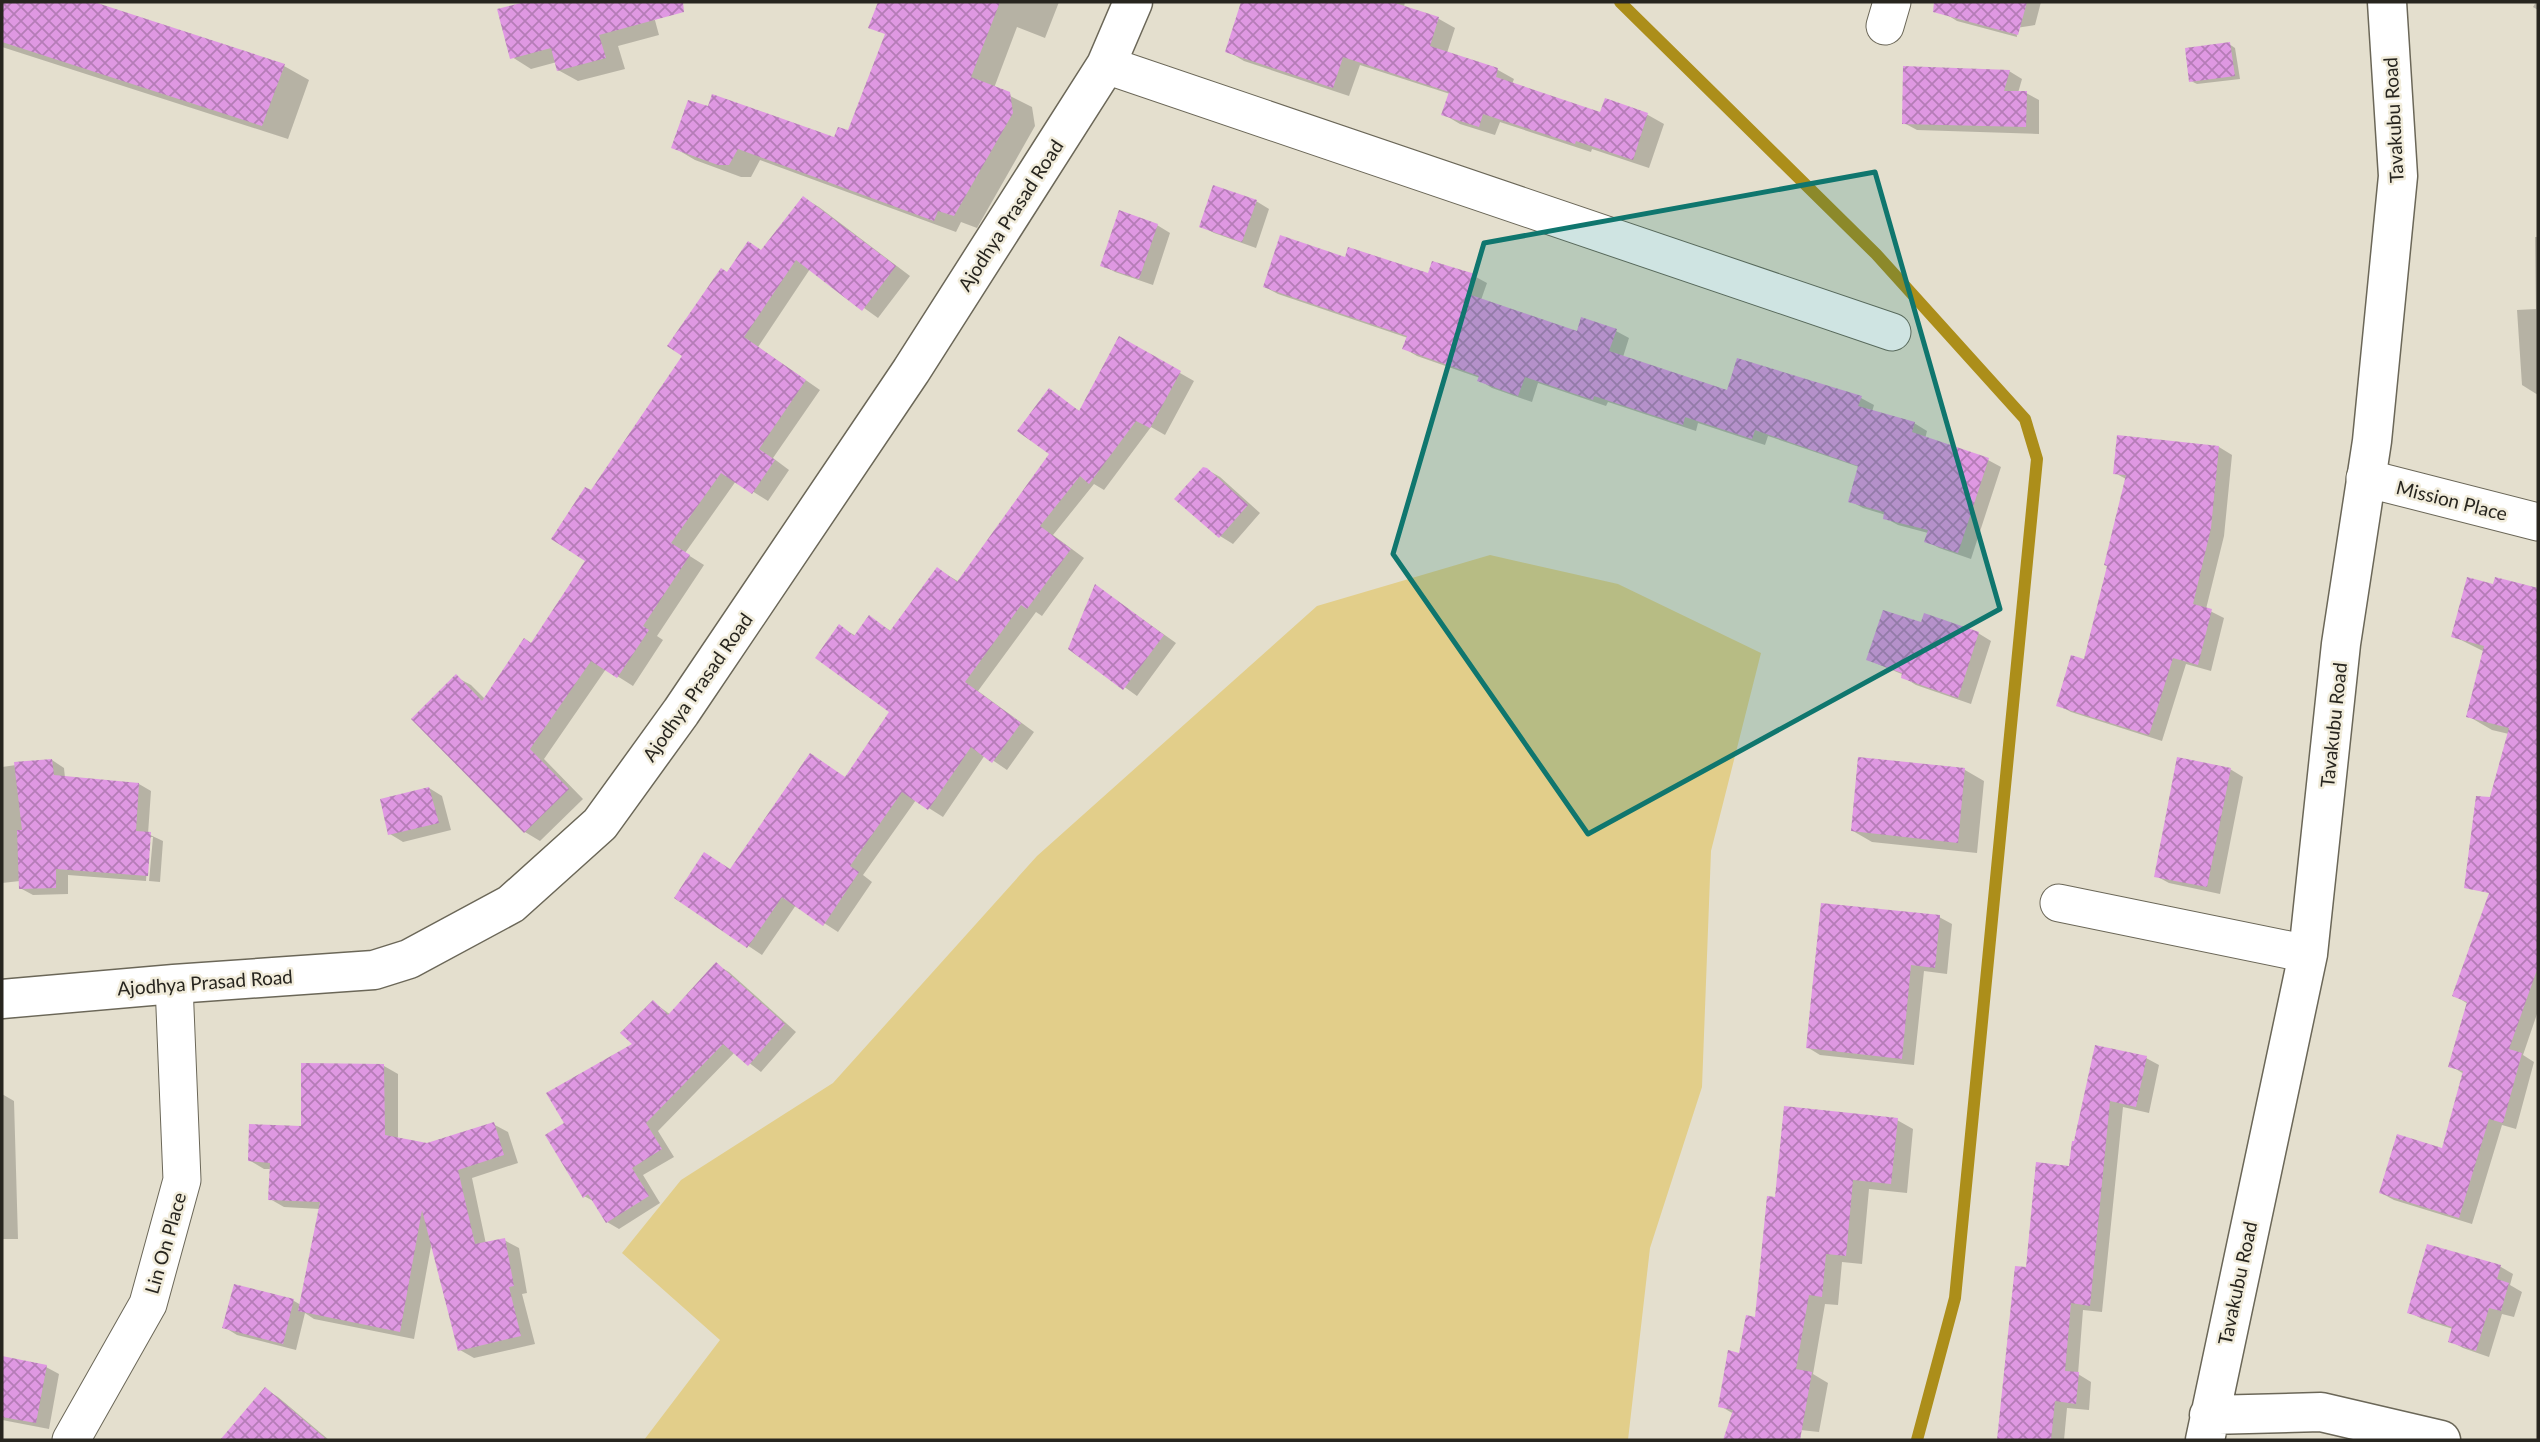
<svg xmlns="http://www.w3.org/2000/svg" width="2540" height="1442" font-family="Lato,sans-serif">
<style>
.grass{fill:#e2ce8a}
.shadow{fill:#0003}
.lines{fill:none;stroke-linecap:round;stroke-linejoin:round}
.stream{stroke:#ac8e1a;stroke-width:12}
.building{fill:url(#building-cross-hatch)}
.street-casing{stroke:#6b6758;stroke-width:39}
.secondary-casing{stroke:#6b6758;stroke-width:41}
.street{stroke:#fff;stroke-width:37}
.secondary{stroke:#fff;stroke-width:38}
.marked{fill:#0f766e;fill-opacity:0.2;stroke:#0f766e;stroke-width:5;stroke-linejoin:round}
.labels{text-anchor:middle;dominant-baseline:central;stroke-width:5;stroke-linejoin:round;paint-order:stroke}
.street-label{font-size:19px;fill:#27251f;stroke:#f1ecdb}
</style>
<defs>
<pattern id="building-cross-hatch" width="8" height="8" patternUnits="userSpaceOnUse" patternTransform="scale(1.75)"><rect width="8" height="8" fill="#df98e2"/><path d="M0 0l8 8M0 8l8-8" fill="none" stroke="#b57cb7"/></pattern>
</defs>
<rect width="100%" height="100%" fill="#e4dfce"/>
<path class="grass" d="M1490,555L1618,584L1761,653L1711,851L1702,1087L1650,1248L1628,1440H644L720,1340L622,1253L681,1180L833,1083L1037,856L1317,606Z"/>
<path class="shadow" d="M2,2H89L284,66L309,80L288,139L2,47Z
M532,2H650L659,35L618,46L625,69L578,81L558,70L557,62L531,69L512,57L499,10Z
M954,2H1059L1045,38L1017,27L994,88L1032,107L1035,126L977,228L961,222L956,232L760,160L751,177H741L695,160L673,147L835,139L849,132L943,30Z
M1243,2H1405L1404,7L1439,19L1455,28L1447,53L1498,70L1514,79L1512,84L1601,115L1606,101L1648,115L1664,124L1649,168L1592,149L1591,152L1500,122L1495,135L1460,124L1443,114L1450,94L1360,65L1349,96L1244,61L1227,51Z
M1947,2H2041L2035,25L2016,28L2017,37L1957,21L1944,13Z
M2536,2H2538V10L2533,7Z
M2229,44L2235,48L2240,79L2197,84L2191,81Z
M2009,71L2022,79L2018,93H2026L2039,100V134L1917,130L1904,123Z
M804,198L819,207L910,276L878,318L810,269L758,347L820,390L773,458L789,470L768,501L736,481L685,553L704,565L657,636L663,640L633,686L606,669L544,759L583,799L540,841L525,832L414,719L456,677L471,685L485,699L532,645L587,560L592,492L684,356L728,274L762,252Z
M1256,201L1269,209L1256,248L1214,233L1201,226Z
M1157,225L1170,233L1153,285L1115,272L1102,265Z
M2535,237H2538V395L2522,385L2517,310L2536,309Z
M1346,259L1429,275L1474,276L1487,283L1481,300L1578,333L1616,331L1629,338L1623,357L1728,392L1861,398L1874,405L1872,412L1914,423L1927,431L1925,439L1988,460L2001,467L1971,559L1939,548L1926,541L1928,533L1898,525L1885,518L1886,515L1863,508L1850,501L1859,467L1768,436L1765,445L1698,423L1696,431L1608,402L1606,406L1538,383L1532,402L1492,388L1479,380L1480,378L1417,356L1405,349L1408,338L1278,294L1265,287Z
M1120,339L1194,381L1165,435L1151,427L1104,490L1094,484L1053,535L1084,558L1042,616L1036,612L978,691L1034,732L1007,770L985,755L943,817L916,800L863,875L872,882L838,932L796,905L762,955L676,898L731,871L846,778L892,712L839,626L856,636L869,617L891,631L938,569L959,582L1051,454L1049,391L1081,412Z
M2219,447L2232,455L2224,536L2206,609L2224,618L2211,671L2186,664L2162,741L2071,712L2058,705L2085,662L2109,566L2126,479L2115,473Z
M1206,469L1220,477L1260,513L1233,544L1220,536Z
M2497,579L2538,590V881L2494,875L2491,799L2509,734L2492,730L2468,716L2485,652L2453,636L2494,586Z
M1096,586L1176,643L1137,696L1070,648Z
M1922,624L1978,633L1991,641L1971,704L1916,685L1903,677L1904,675L1868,660Z
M1860,759L1965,770L1984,781L1977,853L1872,842L1853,831Z
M52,760L64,768L65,778L139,784L151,791L148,834L163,841L160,882L149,881L153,837H149L146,881L68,875V894L33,895L20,888V881L2,883V767Z
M2230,769L2243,777L2220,894L2169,883L2156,876Z
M429,788L442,796L451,830L403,842L390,834Z
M2485,907L2538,926V1011L2523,1055L2534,1062L2516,1129L2502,1125L2472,1224L2394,1200L2381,1193L2444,1150L2464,1074L2451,1066L2468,1004L2454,995Z
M1939,917L1952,924L1947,974L1924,971L1914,1065L1820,1055L1807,1047Z
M717,965L729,972L796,1032L761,1072L735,1052L658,1131L674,1157L643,1175L660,1203L619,1229L607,1222L595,1202L584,1196L566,1124L635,1045L653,1002L671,1015Z
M2096,1047L2146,1058L2159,1065L2149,1113L2123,1107L2102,1312L2083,1310L2078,1374L2091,1382L2089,1410L2067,1408L2064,1440H1999L2016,1268L2027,1269L2071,1168Z
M384,1066L398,1074V1139L427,1145L493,1124L508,1132L518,1163L472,1178L486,1244L504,1240L519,1248L527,1293L522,1294L535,1344L474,1358L460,1350L432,1241L414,1339L314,1319L305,1313L296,1350L237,1335L224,1327L294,1301L301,1305L320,1209L284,1207L270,1199L272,1169H264L249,1160L303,1128Z
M2,1094L14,1101L18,1239H2Z
M1897,1120L1913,1129L1907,1193L1869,1189L1862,1264L1842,1262L1838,1305L1825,1304L1813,1374L1828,1383L1819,1432L1791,1429L1789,1436L1800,1440H1725L1734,1414L1720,1406L1757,1319L1777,1199Z
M2428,1246L2501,1267L2513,1274L2510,1285L2522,1292L2514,1317L2502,1314L2489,1357L2463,1348L2450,1341L2453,1329L2422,1319L2409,1312Z
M2,1358L46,1367L59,1374L49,1429L2,1420Z
M265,1389L278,1397L329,1440H249L233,1427Z"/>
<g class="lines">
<path class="stream" d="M1620,2L1876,254L2025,419L2037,459L1955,1298L1917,1440"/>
</g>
<path class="building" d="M2,2H94L285,64L262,126L2,42Z
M525,2H683L684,12L599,35L606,58L557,71L551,48L510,59L497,9Z
M878,2H1000L971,77L1010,92L1013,113L954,216L938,211L934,221L738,149L729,165H718L671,148L688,100L708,106L712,94L834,137L838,127L848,130L885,34L868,28Z
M1241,2H1392L1439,17L1430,46L1498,68L1496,77L1600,112L1605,98L1648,113L1633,160L1576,141L1575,144L1483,114L1479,127L1441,115L1449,92L1343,57L1333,88L1225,52Z
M1934,2H2027L2018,35L1933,12Z
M2230,42L2235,76L2189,82L2185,48Z
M1903,66L2010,70L2004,91H2027L2026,127L1902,124Z
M1213,185L1257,200L1242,242L1199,227Z
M803,196L896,266L862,311L796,260L744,337L806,380L759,449L775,460L752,494L721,473L671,543L690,555L643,626L649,630L617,678L591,661L530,749L569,789L524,833L411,719L456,674L482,701L524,638L531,643L585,561L551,539L585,487L591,490L682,356L667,346L721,268L727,272L748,241L761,250Z
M1119,210L1158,224L1139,279L1100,266Z
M1280,235L1345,257L1348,247L1428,273L1432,261L1475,274L1468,294L1577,331L1581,317L1617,329L1609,351L1727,390L1737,358L1862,396L1858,406L1915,422L1912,432L1989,458L1958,553L1924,542L1928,530L1883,519L1884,512L1848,502L1858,466L1755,430L1752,439L1685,417L1683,425L1594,396L1593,400L1525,377L1518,396L1477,381L1479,376L1402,349L1407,336L1263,287Z
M1119,336L1181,371L1150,428L1136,421L1089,484L1080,476L1040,526L1071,549L1027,609L1021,605L965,682L1021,723L992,763L971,747L928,810L902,792L850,866L859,872L823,926L782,897L747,948L674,898L704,852L730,869L810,753L845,777L889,712L815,658L839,624L854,636L869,615L890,631L937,567L957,582L1049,454L1017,431L1049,388L1079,411Z
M2117,435L2219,446L2211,528L2193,604L2212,609L2198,665L2173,658L2149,735L2056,706L2071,655L2084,659L2107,566L2104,565L2126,475L2113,474Z
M1203,467L1207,468L1248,505L1219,538L1174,499Z
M2467,577L2493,584L2495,577L2538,588V967L2509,1049L2522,1053L2503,1123L2489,1119L2459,1218L2379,1193L2397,1134L2442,1148L2463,1071L2448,1067L2467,1002L2452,996L2489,893L2464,888L2476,796L2490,797L2509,728L2466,717L2484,646L2451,637Z
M1095,584L1164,635L1123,690L1068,649Z
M1883,610L1921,622L1924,613L1979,632L1958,698L1901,678L1902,673L1866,660Z
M1858,757L1965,768L1958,843L1851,831Z
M2177,757L2231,768L2207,887L2154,877Z
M52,759L54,775L139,783L136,831L151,832L148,876L56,869V888L19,889L17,830H22L14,762Z
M429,787L439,823L388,835L380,799Z
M1821,903L1940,915L1935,968L1911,965L1902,1059L1806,1048Z
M716,962L785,1024L748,1066L723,1044L646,1123L662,1149L632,1168L649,1196L606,1223L588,1194L583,1198L545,1135L564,1123L546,1093L632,1044L620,1033L653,1000L668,1015Z
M2095,1045L2147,1056L2136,1107L2110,1101L2090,1306L2071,1303L2065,1371L2079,1372L2076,1404L2055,1401L2051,1440H1997L2015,1266L2026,1267L2036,1162L2069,1166L2072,1141H2074Z
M301,1063L384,1064L385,1135L427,1143L494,1122L504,1155L458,1170L475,1244L505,1238L514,1286L509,1287L521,1336L458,1351L422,1210L400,1332L298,1311L320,1202L268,1200L270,1163L248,1161L249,1124L301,1126Z
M1784,1106L1898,1118L1891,1184L1853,1180L1846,1256L1826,1254L1822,1297L1809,1295L1796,1369L1812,1372L1800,1440H1723L1733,1410L1718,1407L1728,1350L1739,1353L1746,1315L1755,1317L1767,1196L1775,1197Z
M2427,1244L2501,1265L2497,1279L2509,1283L2501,1311L2489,1308L2476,1351L2448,1342L2452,1327L2407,1313Z
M234,1284L294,1299L283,1344L222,1328Z
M2,1356L47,1365L36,1423L2,1417Z
M265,1387L327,1440H220Z"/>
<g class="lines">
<g class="street-casing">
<path id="street" d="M1885,26L1892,2
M1106,65L1892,332
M2365,478L2538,522
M2059,903L2308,954
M71,1440L148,1304L182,1180L174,984"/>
</g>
<g class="secondary-casing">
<path id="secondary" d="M2,999L174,984L374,970L409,959L511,904L600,824L681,712L911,371L1106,65L1133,2
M2209,1415L2321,1412L2441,1440
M2205,1440L2308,954L2341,644L2372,441L2398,176L2387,2"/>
</g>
<use href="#street" class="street"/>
<use href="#secondary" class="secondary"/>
</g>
<path class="marked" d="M1875,172L2000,609L1588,834L1393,554L1484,243Z"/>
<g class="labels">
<g class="street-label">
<text transform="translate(2393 120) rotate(-93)">Tavakubu Road</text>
<text transform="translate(1010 215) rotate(-57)">Ajodhya Prasad Road</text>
<text transform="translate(2452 500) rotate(14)">Mission Place</text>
<text transform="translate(697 687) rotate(-55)">Ajodhya Prasad Road</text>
<text transform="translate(2333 725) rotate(-84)">Tavakubu Road</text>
<text transform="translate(205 982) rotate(-4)">Ajodhya Prasad Road</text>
<text transform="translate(165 1243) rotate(-74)">Lin On Place</text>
<text transform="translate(2237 1283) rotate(-78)">Tavakubu Road</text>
</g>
</g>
<rect width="2540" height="1442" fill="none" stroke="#27251f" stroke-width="7"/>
</svg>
